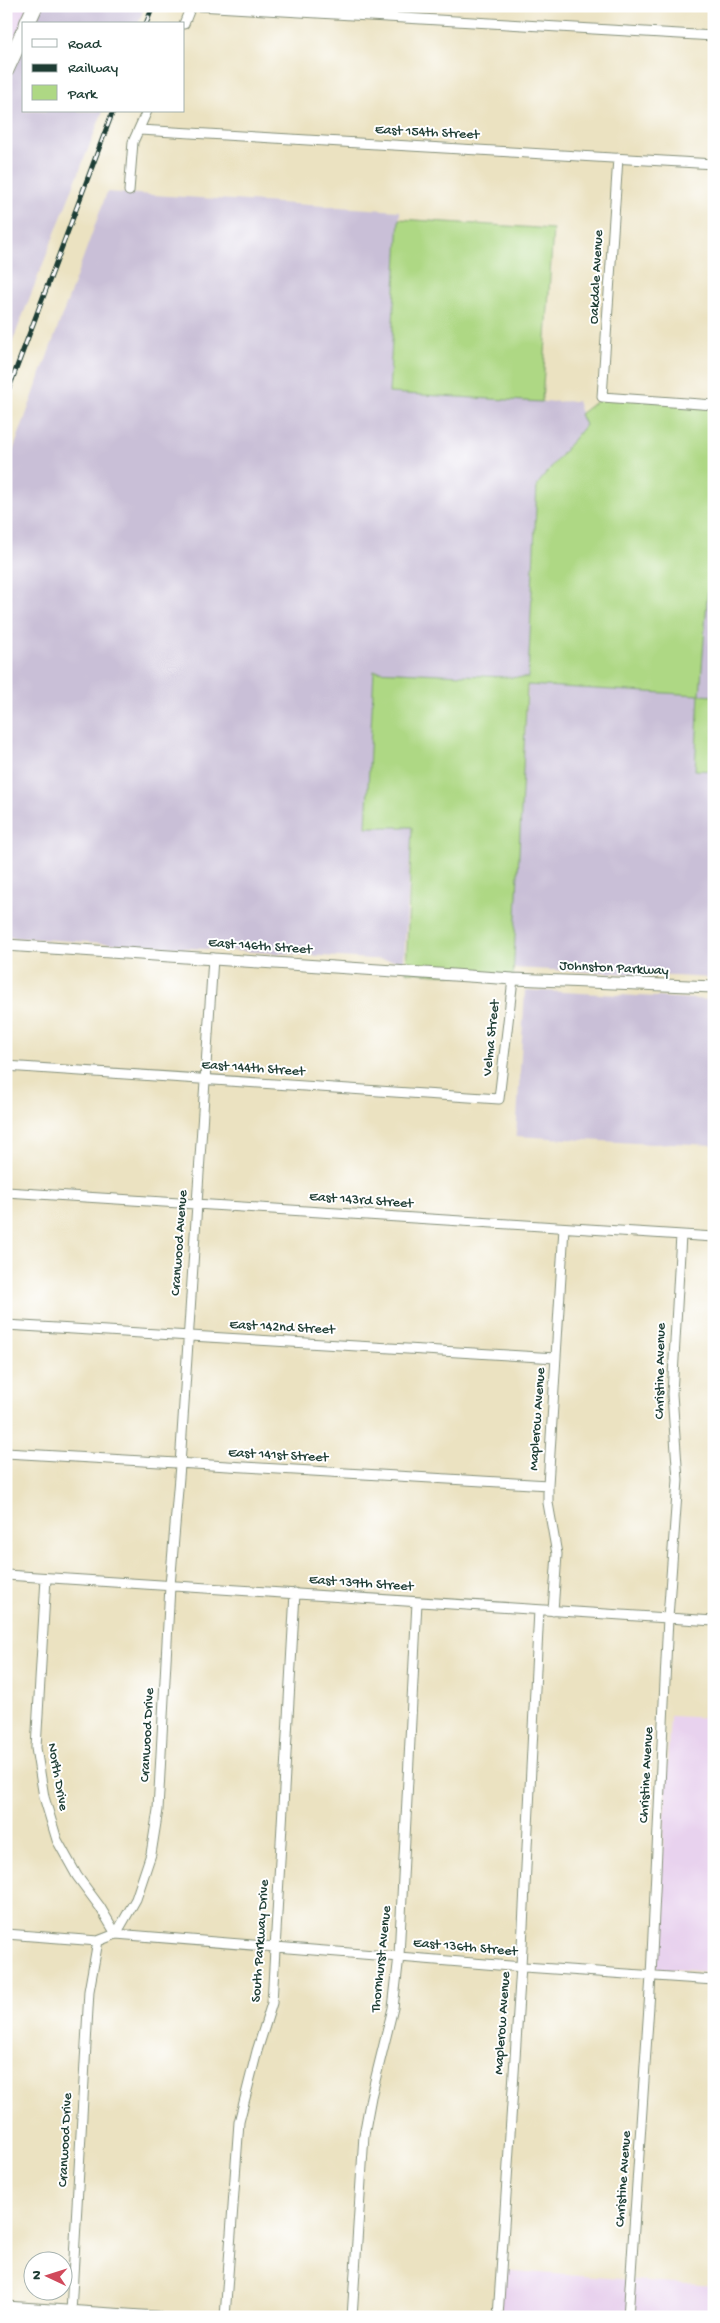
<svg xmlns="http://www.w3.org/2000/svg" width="720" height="2323" font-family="'Gochi Hand',sans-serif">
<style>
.built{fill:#e8d2ee}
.industrial{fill:#c9bfd7}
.green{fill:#aed884;stroke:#668a5c}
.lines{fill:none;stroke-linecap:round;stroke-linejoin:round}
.minor-casing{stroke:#85907a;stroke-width:11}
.tertiary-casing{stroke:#85907a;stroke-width:13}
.primary-casing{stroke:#85907a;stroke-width:17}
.minor{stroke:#fff;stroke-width:9}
.tertiary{stroke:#fff;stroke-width:11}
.primary{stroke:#fff;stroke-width:15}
.rail-casing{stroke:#1f3d34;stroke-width:5}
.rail{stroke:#fff;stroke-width:3;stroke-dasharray:9;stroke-linecap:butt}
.labels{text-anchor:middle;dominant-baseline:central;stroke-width:4;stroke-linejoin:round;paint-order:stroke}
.street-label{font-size:14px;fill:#1f3d34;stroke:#fff}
</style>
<rect width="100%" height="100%" fill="#fff"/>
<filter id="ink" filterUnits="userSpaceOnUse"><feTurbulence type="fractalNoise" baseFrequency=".02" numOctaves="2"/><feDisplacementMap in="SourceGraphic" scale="10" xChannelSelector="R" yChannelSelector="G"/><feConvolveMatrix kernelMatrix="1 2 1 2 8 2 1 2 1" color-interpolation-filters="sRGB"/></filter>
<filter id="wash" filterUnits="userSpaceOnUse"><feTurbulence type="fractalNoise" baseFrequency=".0096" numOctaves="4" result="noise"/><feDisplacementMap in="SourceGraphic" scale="20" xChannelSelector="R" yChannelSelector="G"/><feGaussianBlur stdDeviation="1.12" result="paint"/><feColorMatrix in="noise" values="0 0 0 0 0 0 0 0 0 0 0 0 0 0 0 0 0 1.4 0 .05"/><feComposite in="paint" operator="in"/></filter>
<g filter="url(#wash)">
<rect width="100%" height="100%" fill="#ebe2c1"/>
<path class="built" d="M6,6H34L6,70Z
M670,1716L714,1718V1972L656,1968Z
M501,2270L714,2286V2317H498Z"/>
<path class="industrial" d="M40,6H145L138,24H33Z
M24,44V111H103L6,358V84Z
M107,192L400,211L389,393L542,402L577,401L585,425L537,485L528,679L374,671L366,827L412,826L404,961L6,937V470Z
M714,495V696L700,695L696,770L714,771V978L512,968L528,685Z
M525,990L714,1000V1145L671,1143L653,1144L516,1136Z"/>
<path class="green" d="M399,219L553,229L542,402L389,393Z
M602,397L714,405V504L700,695L714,696V771L695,770L699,695L527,685L513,979L406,972L412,827H366L374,671L528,678L537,485L585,425L580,414Z"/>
</g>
<g filter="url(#ink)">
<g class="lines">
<g class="minor-casing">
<path id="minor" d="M198,6L714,36
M184,24L191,6
M140,130L714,164
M618,158L602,397L714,405
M129,191L133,142L147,111
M6,1066L499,1099L513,979
M6,1192L714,1237
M6,1325L556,1358
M6,1453L548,1485
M6,1575L714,1621
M46,1578L36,1748L44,1797L57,1840L77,1876L100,1907L116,1934
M553,1611L557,1554L548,1503V1485L564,1228
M6,1934L98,1941L116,1934L510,1966L714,1980
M116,1934L136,1899L151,1854L158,1810L170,1586L180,1465L213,958
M71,2312L89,1991L98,1941
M225,2317L239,2122L257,2051L272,2003L295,1593
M352,2317L364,2135L371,2097L393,2008L399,1956L417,1602
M498,2317L521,1966L539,1610
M628,2317L651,1976L668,1618L678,1480L672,1394L681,1235"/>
</g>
<g class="tertiary-casing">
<path id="tertiary" d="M6,945L513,979L714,987
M6,2307L157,2317"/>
</g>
<g class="primary-casing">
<path id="primary" d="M27,24L35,6
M6,70L24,31"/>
</g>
<use href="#minor" class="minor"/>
<use href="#tertiary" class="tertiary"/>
<use href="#primary" class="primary"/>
<g class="rail-casing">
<path id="rail" d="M146,24L153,6
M6,396L113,111"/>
</g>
<use href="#rail" class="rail"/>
</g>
</g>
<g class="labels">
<g class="street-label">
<text transform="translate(427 133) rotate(3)">East 154th Street</text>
<text transform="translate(597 277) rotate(-87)">Oakdale Avenue</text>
<text transform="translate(260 947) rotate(4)">East 146th Street</text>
<text transform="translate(614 969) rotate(3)">Johnston Parkway</text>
<text transform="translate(492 1038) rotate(-84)">Velma Street</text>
<text transform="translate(253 1069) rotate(4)">East 144th Street</text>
<text transform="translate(361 1201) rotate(4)">East 143rd Street</text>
<text transform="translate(180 1243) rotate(-86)">Cranwood Avenue</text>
<text transform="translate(282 1328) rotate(3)">East 142nd Street</text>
<text transform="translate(661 1371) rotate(-89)">Christine Avenue</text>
<text transform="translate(538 1419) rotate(-86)">Maplerow Avenue</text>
<text transform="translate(278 1456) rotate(3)">East 141st Street</text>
<text transform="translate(361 1584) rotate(4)">East 139th Street</text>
<text transform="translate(148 1735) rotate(-87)">Cranwood Drive</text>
<text transform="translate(647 1775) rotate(-87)">Christine Avenue</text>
<text transform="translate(57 1777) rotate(80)">North Drive</text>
<text transform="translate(261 1941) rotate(-86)">South Parkway Drive</text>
<text transform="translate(465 1948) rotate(5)">East 136th Street</text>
<text transform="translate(382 1959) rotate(-84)">Thornhurst Avenue</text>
<text transform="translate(503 2023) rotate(-86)">Maplerow Avenue</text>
<text transform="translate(66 2140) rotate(-87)">Cranwood Drive</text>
<text transform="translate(624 2179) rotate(-86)">Christine Avenue</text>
</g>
</g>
<rect width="720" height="2323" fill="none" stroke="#fff" stroke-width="25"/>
<rect x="22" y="22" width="162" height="90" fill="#ffffff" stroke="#a5b1ae"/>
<rect x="32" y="39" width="25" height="8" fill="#ffffff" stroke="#a5b1ae"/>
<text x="68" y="48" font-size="15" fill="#1f3d34">Road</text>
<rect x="32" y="64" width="25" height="8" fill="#1f3d34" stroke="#a5b1ae"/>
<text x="68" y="72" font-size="15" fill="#1f3d34">Railway</text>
<rect x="32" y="85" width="25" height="15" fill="#aed884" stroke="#a5b1ae"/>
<text x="68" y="98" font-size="15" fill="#1f3d34">Park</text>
<g transform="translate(48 2276) rotate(274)"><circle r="24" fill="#ffffff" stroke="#a5b1ae"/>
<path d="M0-4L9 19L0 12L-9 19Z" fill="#d1495b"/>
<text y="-8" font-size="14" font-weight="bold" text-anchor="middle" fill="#1f3d34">N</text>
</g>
</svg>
